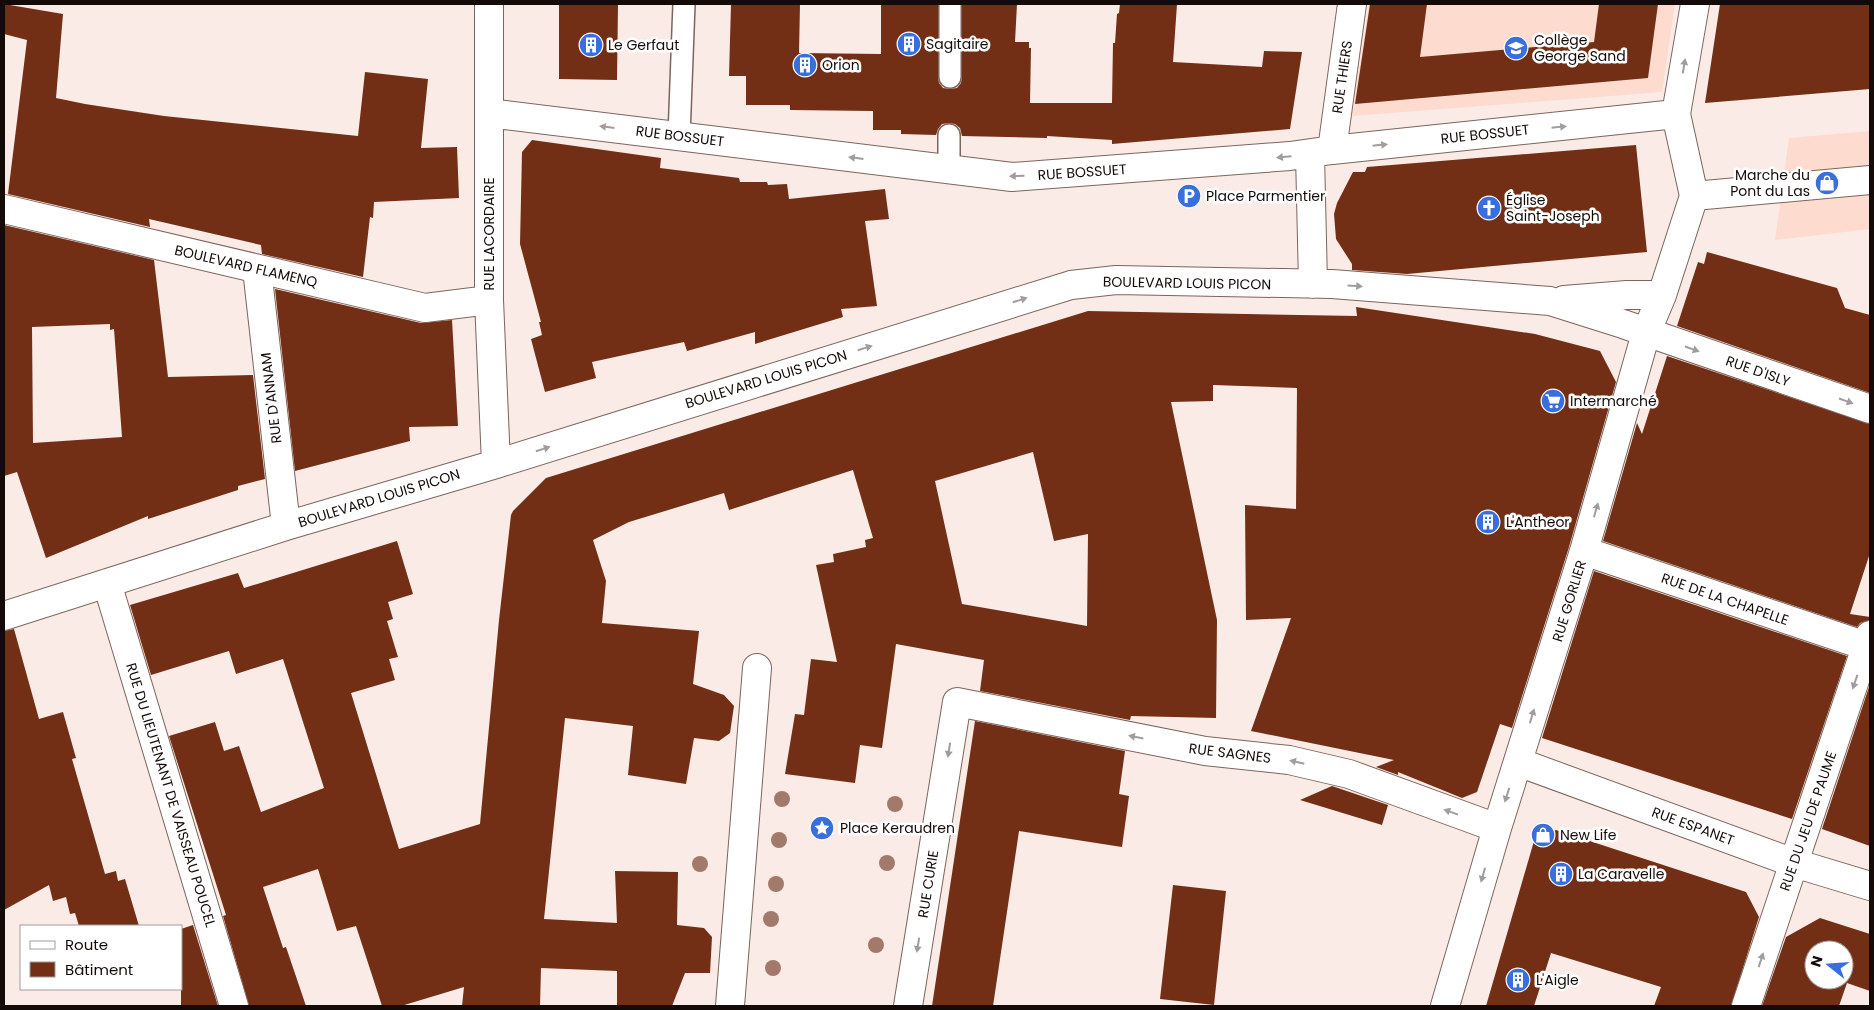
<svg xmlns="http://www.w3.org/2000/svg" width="1874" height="1010" font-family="Poppins,sans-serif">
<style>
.built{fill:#fddbcf}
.building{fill:#722f15;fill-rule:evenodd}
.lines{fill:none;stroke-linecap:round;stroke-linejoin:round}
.lane-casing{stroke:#7b655d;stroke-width:24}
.street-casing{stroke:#7b655d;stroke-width:30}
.lane{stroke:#fff;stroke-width:21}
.street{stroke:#fff;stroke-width:28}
.tree{fill:#a27a6b}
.oneway{fill:#a19d9c}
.labels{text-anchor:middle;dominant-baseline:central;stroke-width:5;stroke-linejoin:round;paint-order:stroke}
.poi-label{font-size:14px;fill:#140b08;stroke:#fff;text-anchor:start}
.street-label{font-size:14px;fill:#140b08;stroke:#fff}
</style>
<rect width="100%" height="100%" fill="#fbebe6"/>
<path class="built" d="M1369,4H1675L1662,92L1352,116Z
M1870,131V229L1775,240L1789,138Z"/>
<path class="building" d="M4,4L63,14L56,98L85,104L164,116L358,136L365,72L428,79L421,148L457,147L459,198L374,202L373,218L370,217L363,277L262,254L261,245L149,219L150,227L8,194L27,40L4,34Z
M559,4H618L617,80L559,79Z
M731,4H800L799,53L881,54V4H938V77L939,83L943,88L950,89L957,88L961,83L962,77V4H1017L1015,42H1029V48H1031L1030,103H1112L1113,43H1115L1117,14L1119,13L1120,4H1177L1173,62L1262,67L1264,51L1302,52L1290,129L1112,144V140L1047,136V138L962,136L960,128L955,124L949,123L942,124L938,129L936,135L901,134V130H873V111L790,110V105H746V76H729Z
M1370,4H1427L1420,57L1594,42L1599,4H1658L1648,78L1355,104Z
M1720,4H1870V89L1705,103Z
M532,140L661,158L660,168L739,178L740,182H767L768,185L787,184L789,199L885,189L889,219L865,221L877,306L841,309L843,317L755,344V332L687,351L684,342L592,362L596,378L545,392L531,339L542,335L539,322H541L520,244L522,152Z
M1636,145L1647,252L1407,274L1352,270V264L1336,239L1334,214L1337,203L1353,172H1365L1367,167Z
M4,225L154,260L168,377L253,375L265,479L238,486V490L148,519V516L46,558L17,472L4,476ZM110,324V330L114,329L122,437L33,443L32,327Z
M1707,252L1837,288L1845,308L1870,315V393L1677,326L1698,262L1704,264Z
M275,289L421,323L452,320L458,426L409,427L410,441L295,471Z
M1356,307L1535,334L1600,351L1616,382L1569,547L1512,728L1500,724L1477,792L1462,798L1398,772V775L1376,767L1394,760L1251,731L1291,618L1246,620L1245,505L1296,509L1297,388L1213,385V401L1171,402L1217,620L1216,718L1131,716L1130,720L980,691L984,660L896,644L882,748L860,745L855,783L785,774L795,714L804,715L811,659L837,662L816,565L834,562L833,554L866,547L865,540L873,538L853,470L729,510L724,493L629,522L593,540L606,581L602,623L699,631L693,684L724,695L734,706L730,733L719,741L694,738L686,784L628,775L633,726L565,718L544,919L617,923L615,871L678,872L677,925L704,928L712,937L710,973H685L672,1006H617V971L541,968L540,1006H462L464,987L401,1006H382L356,926L337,931L318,869L263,887L283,948L286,947L306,1006H249L223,916L226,915L169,736L215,722L224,751L239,746L261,812L324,788L283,659L236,674L229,651L151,675L130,605L238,573L244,588L397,541L413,594L388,602L393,619L387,621L398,657L389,659L395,680L351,693L399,849L480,824L499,620L511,515L513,511L546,478L1088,311L1357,316ZM1033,452L1054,541L1088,534L1087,626L962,604L935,481Z
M1667,356L1870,424V553L1850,614L1870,617V620L1860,623L1857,627L1603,541L1637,423L1642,434Z
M1594,571L1847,656L1792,819L1542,738Z
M14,629L39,719L63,712L76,758L72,759L105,874L116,871L118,881L125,879L139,926H79L75,913L70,914L66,897L53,901L49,885L4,910V631Z
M1870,684V846L1822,829Z
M975,721L1125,751L1119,794L1129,796L1122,847L1019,831L993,1006H932Z
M1332,786L1388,805L1382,825L1300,800Z
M1556,830L1746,892L1759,917L1731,1006H1654L1661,987L1551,953L1534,1006H1486L1534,841Z
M1173,885L1226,891L1214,1005L1160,999Z
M1820,918L1870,934V991L1847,983L1839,1006H1762L1786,937ZM1814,950H1844V980H1814Z
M193,925L218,1006H181V929Z"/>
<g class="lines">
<g class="lane-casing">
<path id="lane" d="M950,77V4
M949,135V169
M679,136L684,4"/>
</g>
<g class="street-casing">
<path id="street" d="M489,4V300L496,464
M489,113L1012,177L1290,156L1332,150L1676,114
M1332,150L1352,4
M1310,154L1313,284
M1694,196L1676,114L1695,4
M1694,196L1870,180
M4,209L425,308L489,300
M257,269L286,526
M1564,300L1627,295H1662
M1584,551L1866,646
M107,583L234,1006
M4,616L286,526L496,464L1071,285L1116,280L1332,284L1550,301L1623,324L1870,409
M1518,762L1794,863L1870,886
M730,1006L757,668
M908,1006L957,702L1205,751L1289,760L1349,774L1497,828
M1445,1006L1497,828L1584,551L1646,333L1662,295L1694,196
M1746,1006L1870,635"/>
</g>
<use href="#lane" class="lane"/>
<use href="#street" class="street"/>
</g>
<g class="tree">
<circle cx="782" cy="799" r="8"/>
<circle cx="895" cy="804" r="8"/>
<circle cx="779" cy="840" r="8"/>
<circle cx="887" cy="863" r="8"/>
<circle cx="700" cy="864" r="8"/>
<circle cx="776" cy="884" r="8"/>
<circle cx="771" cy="919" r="8"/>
<circle cx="876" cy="945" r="8"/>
<circle cx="773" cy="968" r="8"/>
</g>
<defs><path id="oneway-solid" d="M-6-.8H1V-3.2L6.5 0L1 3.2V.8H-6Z" transform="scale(1.25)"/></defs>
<g class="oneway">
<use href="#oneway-solid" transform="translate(1684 66) rotate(-81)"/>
<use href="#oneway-solid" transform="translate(607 127) rotate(-173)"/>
<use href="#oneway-solid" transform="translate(1559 127) rotate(-6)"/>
<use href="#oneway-solid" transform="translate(1380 145) rotate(-6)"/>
<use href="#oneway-solid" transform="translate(1284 157) rotate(175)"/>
<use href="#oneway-solid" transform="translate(856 158) rotate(-173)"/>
<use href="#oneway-solid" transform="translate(1017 176) rotate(179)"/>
<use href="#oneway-solid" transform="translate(1355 286) rotate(4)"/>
<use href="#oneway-solid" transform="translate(1020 300) rotate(-17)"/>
<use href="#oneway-solid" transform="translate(865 348) rotate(-17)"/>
<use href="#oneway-solid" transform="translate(1692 349) rotate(19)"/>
<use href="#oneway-solid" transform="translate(1846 401) rotate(19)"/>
<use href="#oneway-solid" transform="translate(543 449) rotate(-17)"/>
<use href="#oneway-solid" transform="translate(1596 510) rotate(-74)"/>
<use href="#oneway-solid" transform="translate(1855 682) rotate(109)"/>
<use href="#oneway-solid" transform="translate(1532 716) rotate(-73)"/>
<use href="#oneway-solid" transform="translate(1136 737) rotate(-169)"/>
<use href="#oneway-solid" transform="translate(949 750) rotate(99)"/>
<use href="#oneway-solid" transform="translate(1297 762) rotate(-167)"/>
<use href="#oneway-solid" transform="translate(1507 795) rotate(108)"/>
<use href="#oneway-solid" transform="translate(1451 812) rotate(-160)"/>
<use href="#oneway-solid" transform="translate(1483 875) rotate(106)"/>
<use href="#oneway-solid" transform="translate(918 945) rotate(99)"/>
<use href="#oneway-solid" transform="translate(1761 960) rotate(-72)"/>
</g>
<defs>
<g id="building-disc" transform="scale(1.25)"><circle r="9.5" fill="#396edd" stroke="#fff"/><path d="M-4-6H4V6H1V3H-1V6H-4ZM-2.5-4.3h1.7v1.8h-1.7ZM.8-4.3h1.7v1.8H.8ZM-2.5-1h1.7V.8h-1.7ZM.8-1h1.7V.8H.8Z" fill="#fff"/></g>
<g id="school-disc" transform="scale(1.25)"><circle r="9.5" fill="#396edd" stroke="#fff"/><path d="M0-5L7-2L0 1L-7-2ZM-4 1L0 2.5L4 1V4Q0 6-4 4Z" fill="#fff"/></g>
<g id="shop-disc" transform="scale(1.25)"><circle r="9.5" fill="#396edd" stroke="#fff"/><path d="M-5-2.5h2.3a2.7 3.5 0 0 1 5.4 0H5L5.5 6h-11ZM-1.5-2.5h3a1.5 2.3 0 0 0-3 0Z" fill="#fff"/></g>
<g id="parking-disc" transform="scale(1.25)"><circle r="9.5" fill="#396edd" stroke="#fff"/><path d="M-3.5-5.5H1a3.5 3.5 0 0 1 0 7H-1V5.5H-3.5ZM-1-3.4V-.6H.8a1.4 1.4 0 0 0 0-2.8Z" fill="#fff"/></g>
<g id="church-disc" transform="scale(1.25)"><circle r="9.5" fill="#396edd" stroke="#fff"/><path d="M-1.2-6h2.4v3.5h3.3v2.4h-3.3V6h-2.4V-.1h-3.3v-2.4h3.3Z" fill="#fff"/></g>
<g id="supermarket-disc" transform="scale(1.25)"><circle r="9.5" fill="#396edd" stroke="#fff"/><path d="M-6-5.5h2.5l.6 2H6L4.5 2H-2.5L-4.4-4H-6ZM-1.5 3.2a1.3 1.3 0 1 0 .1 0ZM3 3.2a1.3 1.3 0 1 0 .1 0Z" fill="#fff"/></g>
<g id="sight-disc" transform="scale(1.25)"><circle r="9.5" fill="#396edd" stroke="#fff"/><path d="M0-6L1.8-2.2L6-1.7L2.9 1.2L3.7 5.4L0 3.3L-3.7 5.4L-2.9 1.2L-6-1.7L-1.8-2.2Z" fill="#fff"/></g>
</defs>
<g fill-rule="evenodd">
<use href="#building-disc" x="909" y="44"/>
<use href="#building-disc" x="591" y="45"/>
<use href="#school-disc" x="1516" y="48"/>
<use href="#building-disc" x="805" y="65"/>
<use href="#shop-disc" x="1827" y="183"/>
<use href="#parking-disc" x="1189" y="196"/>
<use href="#church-disc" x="1489" y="208"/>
<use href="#supermarket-disc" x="1553" y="401"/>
<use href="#building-disc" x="1488" y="522"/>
<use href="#sight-disc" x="822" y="828"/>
<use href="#shop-disc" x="1543" y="835"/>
<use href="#building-disc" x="1561" y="874"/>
<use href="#building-disc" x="1518" y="980"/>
</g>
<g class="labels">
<g class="poi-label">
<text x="1534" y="40">Collège<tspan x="1534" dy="16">George Sand</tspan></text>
<text x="926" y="44">Sagitaire</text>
<text x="608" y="45">Le Gerfaut</text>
<text x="822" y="65">Orion</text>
<text x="1810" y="175" text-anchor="end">Marche du<tspan x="1810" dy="16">Pont du Las</tspan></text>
<text x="1206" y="196">Place Parmentier</text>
<text x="1506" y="200">Église<tspan x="1506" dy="16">Saint-Joseph</tspan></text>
<text x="1570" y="401">Intermarché</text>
<text x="1506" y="522">L'Antheor</text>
<text x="840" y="828">Place Keraudren</text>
<text x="1560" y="835">New Life</text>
<text x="1578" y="874">La Caravelle</text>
<text x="1536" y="980">L'Aigle</text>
</g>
<g class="street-label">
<text transform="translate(1342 77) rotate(-82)">RUE THIERS</text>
<text transform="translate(1485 134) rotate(-6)">RUE BOSSUET</text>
<text transform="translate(680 136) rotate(7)">RUE BOSSUET</text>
<text transform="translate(1082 172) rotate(-4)">RUE BOSSUET</text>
<text transform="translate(489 234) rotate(-90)">RUE LACORDAIRE</text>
<text transform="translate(246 266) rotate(13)">BOULEVARD FLAMENQ</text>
<text transform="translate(1187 283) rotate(1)">BOULEVARD LOUIS PICON</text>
<text transform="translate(1758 371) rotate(19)">RUE D'ISLY</text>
<text transform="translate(766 379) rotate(-17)">BOULEVARD LOUIS PICON</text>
<text transform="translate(271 398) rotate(-97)">RUE D'ANNAM</text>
<text transform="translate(379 498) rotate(-17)">BOULEVARD LOUIS PICON</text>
<text transform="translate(1725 599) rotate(19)">RUE DE LA CHAPELLE</text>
<text transform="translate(1569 601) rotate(-73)">RUE GORLIER</text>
<text transform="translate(1230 753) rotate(7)">RUE SAGNES</text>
<text transform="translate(171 795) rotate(73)">RUE DU LIEUTENANT DE VAISSEAU POUCEL</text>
<text transform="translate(1808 821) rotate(-71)">RUE DU JEU DE PAUME</text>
<text transform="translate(1693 826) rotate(20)">RUE ESPANET</text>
<text transform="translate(928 884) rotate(-81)">RUE CURIE</text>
</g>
</g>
<rect width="1874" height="1010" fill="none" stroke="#140b08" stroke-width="10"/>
<rect x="20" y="925" width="162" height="65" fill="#ffffff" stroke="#a19d9c"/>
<rect x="30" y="941" width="25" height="8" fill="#ffffff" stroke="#a19d9c"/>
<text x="65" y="950" font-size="15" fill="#140b08">Route</text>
<rect x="30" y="962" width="25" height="15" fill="#722f15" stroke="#a19d9c"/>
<text x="65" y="975" font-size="15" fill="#140b08">Bâtiment</text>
<g transform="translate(1829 965) rotate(287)"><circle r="24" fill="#ffffff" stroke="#a19d9c"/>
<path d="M0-4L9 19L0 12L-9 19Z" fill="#396edd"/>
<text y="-8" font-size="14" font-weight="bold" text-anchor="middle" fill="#140b08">N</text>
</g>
</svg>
